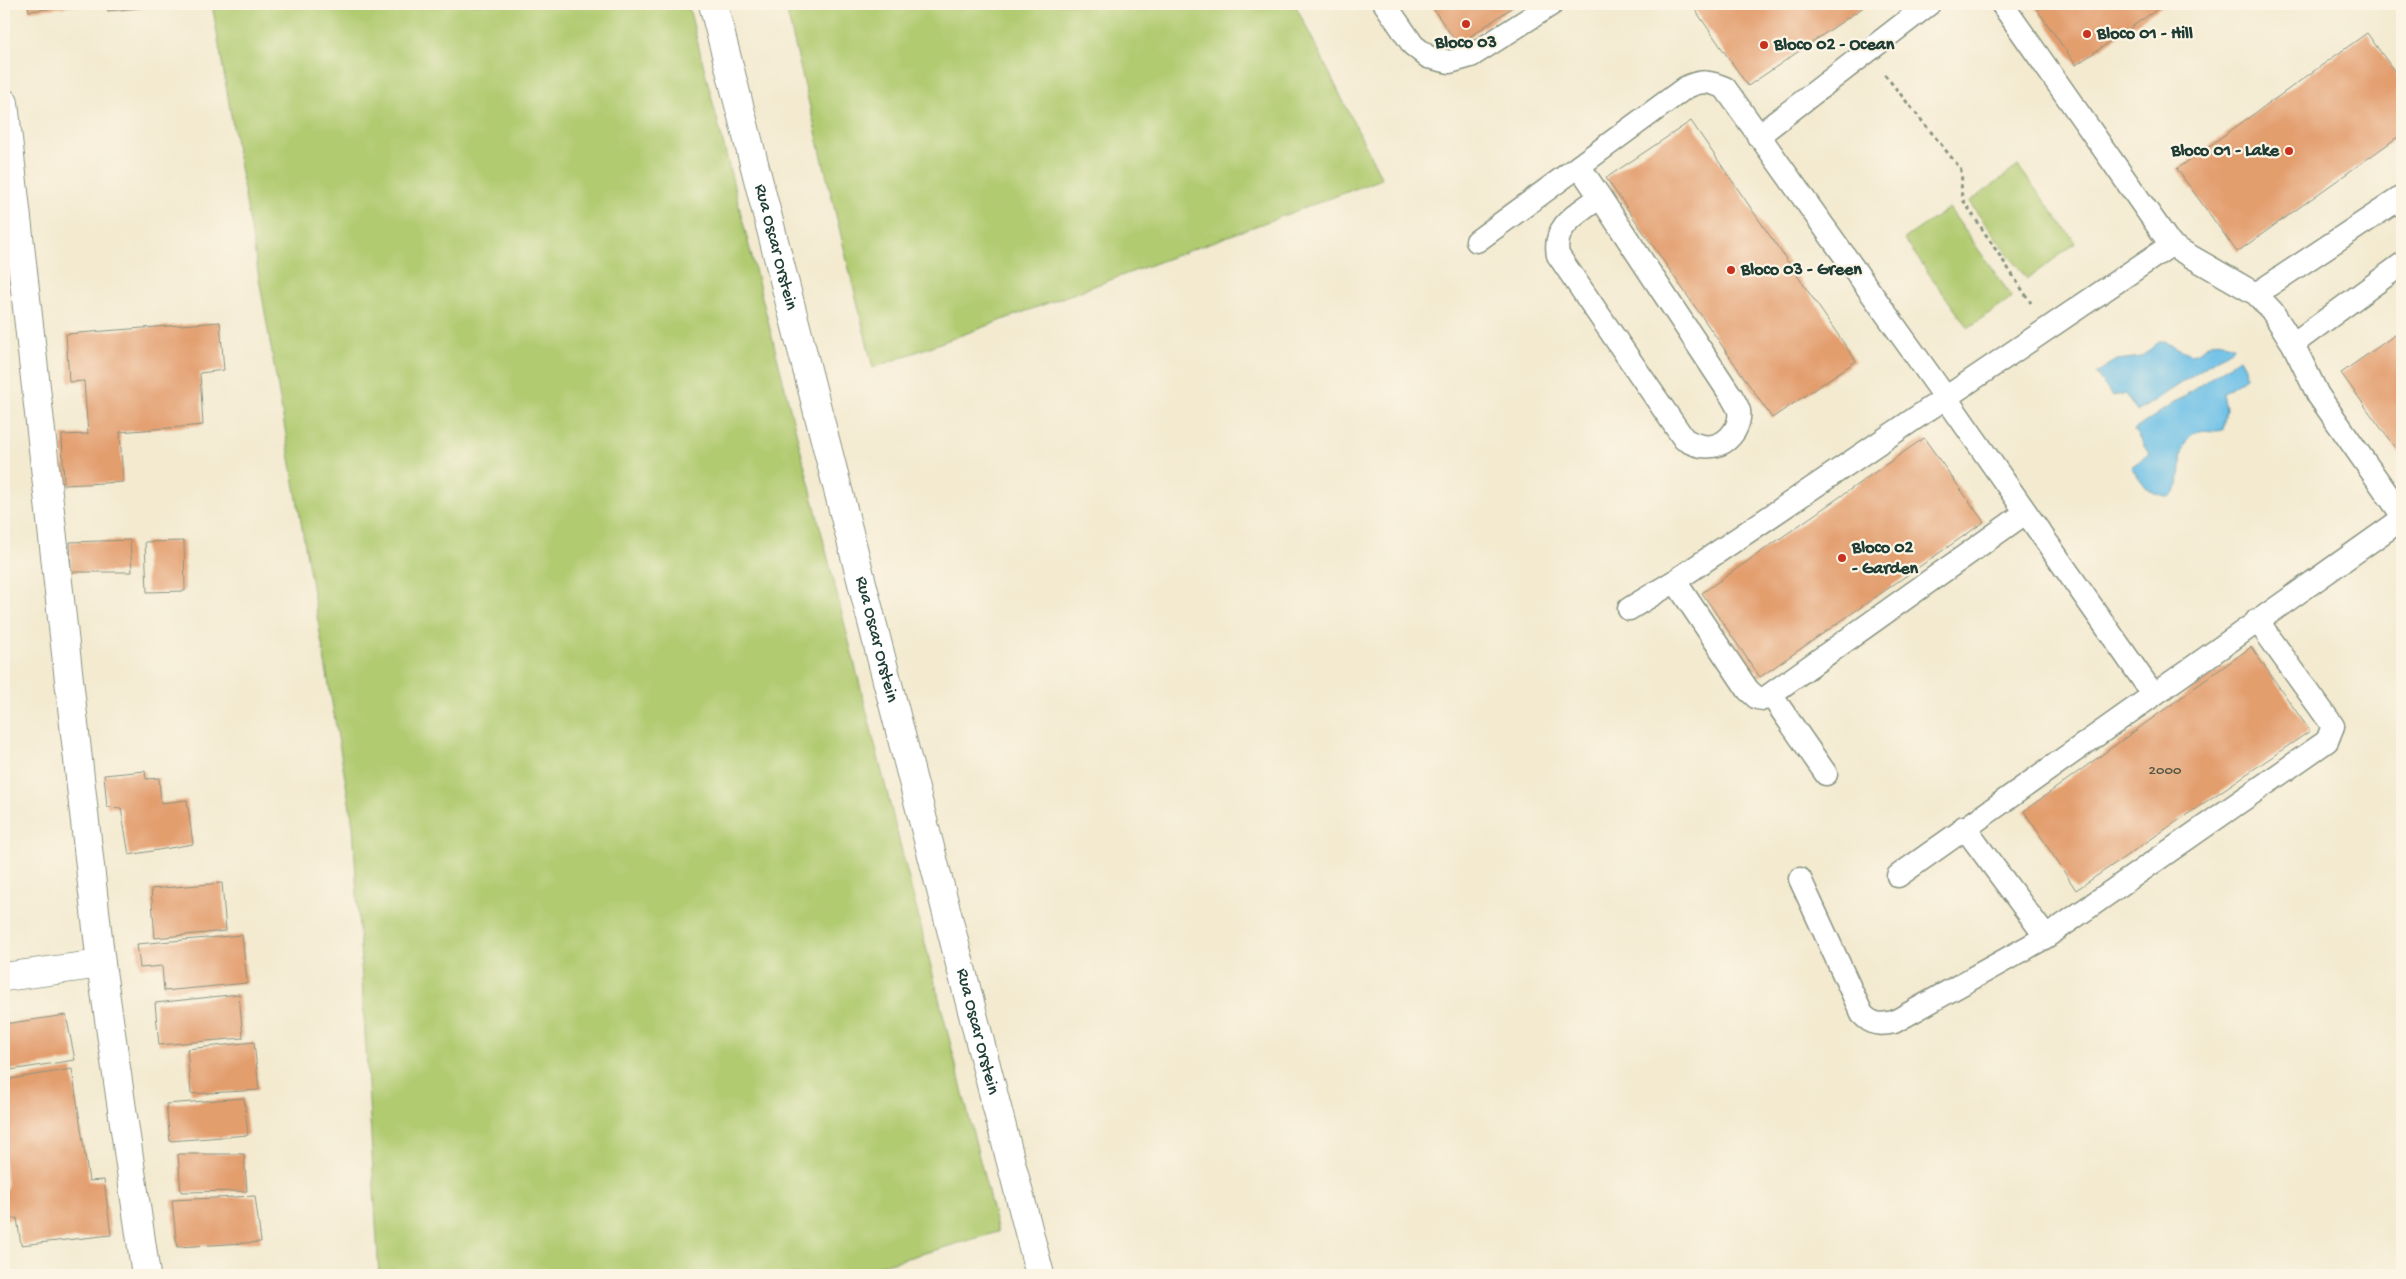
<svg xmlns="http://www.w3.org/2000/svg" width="2406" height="1279" font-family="'Gochi Hand',sans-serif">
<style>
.green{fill:#b1cb71;stroke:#688452}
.water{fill:#6bbfe7;stroke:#457e8e}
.building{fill:#e39e6e}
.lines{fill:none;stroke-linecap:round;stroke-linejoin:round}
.lane-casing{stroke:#899482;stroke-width:25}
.street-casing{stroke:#899482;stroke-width:30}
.path{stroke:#899482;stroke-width:3;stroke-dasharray:4 4;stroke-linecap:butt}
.lane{stroke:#fff;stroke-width:22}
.street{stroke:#fff;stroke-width:28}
.poi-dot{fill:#c8321e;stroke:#fcf5e5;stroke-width:2}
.labels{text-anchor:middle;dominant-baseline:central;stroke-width:4.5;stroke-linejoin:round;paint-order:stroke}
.number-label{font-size:15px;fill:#505542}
.poi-label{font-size:18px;font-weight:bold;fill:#1f3d34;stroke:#fcf5e5;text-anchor:start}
.street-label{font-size:18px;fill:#1f3d34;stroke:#fcf5e5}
</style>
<rect width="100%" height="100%" fill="#fcf5e5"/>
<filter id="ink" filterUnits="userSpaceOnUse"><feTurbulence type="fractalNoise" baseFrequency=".02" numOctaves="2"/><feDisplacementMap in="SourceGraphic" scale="10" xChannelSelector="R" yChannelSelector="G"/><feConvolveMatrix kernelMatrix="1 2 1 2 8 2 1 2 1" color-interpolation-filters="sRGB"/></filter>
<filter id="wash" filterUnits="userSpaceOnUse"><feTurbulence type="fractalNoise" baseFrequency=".0096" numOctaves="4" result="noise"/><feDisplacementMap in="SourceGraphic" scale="20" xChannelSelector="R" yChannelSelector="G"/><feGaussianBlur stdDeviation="1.12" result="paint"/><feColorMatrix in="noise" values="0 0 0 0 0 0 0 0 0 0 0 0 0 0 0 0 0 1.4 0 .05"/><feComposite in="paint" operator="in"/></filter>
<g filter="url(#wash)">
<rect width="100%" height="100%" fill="#f3ead0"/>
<path class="green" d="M212,4H688L998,1232L848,1275H379L353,825Z
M785,4H1295L1382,179L873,368Z
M2018,166L2076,243L2027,279L1969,202Z
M1949,208L2012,297L1968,328L1904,239Z"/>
<path class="water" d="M2220,341L2235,347L2137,412L2125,394L2112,396L2096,373L2117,360L2141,357L2159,342H2164L2191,354L2198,352L2213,342Z
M2240,358L2245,367L2246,377L2223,393L2226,409L2223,430C2213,433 2202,427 2193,434C2171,449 2191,480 2169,497L2149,491L2131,467L2149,454L2134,430Z"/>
<g id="blocks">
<path class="building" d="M28,4H85V5L29,11Z
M107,4H150V7L108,11Z
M1430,4H1517L1458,45Z
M1691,4H1868L1748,86Z
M2033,4H2165L2076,65Z
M2367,33L2402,82V134L2237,252L2177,169Z
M1691,121L1856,361L1772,418L1606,178Z
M220,322L224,370L200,373L203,425L120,432L123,482L64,485L62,435L88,434L84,381L69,382L66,334Z
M2402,330V455L2401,456L2341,373Z
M1924,438L1984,522L1760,677L1702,593Z
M130,540L132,572H71L70,542Z
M184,541L185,591L147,592L145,542Z
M2251,647L2310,731L2076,890L2024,811Z
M145,771L146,779L159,778L161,803L187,800L193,844L129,855L121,808L107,807L104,775Z
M222,883L226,931L155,938L151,889Z
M242,935L247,983L164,991L162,966L140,968L137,944Z
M239,994L243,1038L159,1045L155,1003Z
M66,1015L75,1060L4,1071V1024Z
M254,1042L259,1090L191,1094L187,1049Z
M72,1069L89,1181L104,1180L111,1235L21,1245L17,1218L4,1220V1190L7,1189L4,1157V1080Z
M244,1098L248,1135L170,1141L166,1104Z
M178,1154H244L247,1191L181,1192Z
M255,1196L261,1242L177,1247L172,1200Z"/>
</g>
</g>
<g filter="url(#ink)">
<use href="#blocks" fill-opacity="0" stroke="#899482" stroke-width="1"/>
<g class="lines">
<g class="lane-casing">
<path id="lane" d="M1385,4L1413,45L1428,57L1450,62L1471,56L1552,4
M2002,4L2171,245L2256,294L2272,311L2293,344L2318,395L2402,515
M1758,136L1929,4
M1579,166L1600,197L1732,397C1734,401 1738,407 1739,411C1740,417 1738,425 1735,430C1723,450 1702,450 1684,439L1558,255C1552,225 1579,213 1600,197
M1477,241L1685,88C1701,80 1709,81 1725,88L1946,398L2153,694
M2256,294L2402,197
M2293,344L2402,264
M1675,581L1748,690L1757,698L1764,699L2025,513
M1629,609L1675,581L2171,245
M1771,695L1826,774
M1964,827L2046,937L2327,741L2333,726L2257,620
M1898,876L2402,519
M1800,879L1862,1014C1872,1025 1881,1025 1894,1022L2046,937"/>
</g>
<g class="street-casing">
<g id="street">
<path id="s1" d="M713,4L1040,1275"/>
<path d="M4,103L101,964L146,1275"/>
<path d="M4,977L101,964"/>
</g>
</g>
<path class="path" d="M1885,75L1960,168C1964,179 1959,188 1963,200L2031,303"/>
<use href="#lane" class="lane"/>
<use href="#street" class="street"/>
</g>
</g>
<g class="poi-dot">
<circle cx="1466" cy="24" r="5"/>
<circle cx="2087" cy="34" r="5"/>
<circle cx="1764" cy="45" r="5"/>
<circle cx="2289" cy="151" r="5"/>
<circle cx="1731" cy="270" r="5"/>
<circle cx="1842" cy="558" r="5"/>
</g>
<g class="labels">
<g class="number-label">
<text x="2165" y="771">2000</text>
</g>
<g class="poi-label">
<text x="2097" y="34">Bloco 01 - Hill</text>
<text x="1466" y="43" text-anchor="middle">Bloco 03</text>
<text x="1774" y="45">Bloco 02 - Ocean</text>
<text x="2279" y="151" text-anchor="end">Bloco 01 - Lake</text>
<text x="1741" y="270">Bloco 03 - Green</text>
<text x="1852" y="548">Bloco 02<tspan x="1852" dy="21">- Garden</tspan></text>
</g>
<g class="street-label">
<text stroke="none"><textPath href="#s1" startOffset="251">Rua Oscar Orstein</textPath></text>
<text stroke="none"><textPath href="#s1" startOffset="656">Rua Oscar Orstein</textPath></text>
<text stroke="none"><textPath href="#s1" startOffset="1061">Rua Oscar Orstein</textPath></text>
</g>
</g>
<rect width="2406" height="1279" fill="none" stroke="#fcf5e5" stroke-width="20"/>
</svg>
